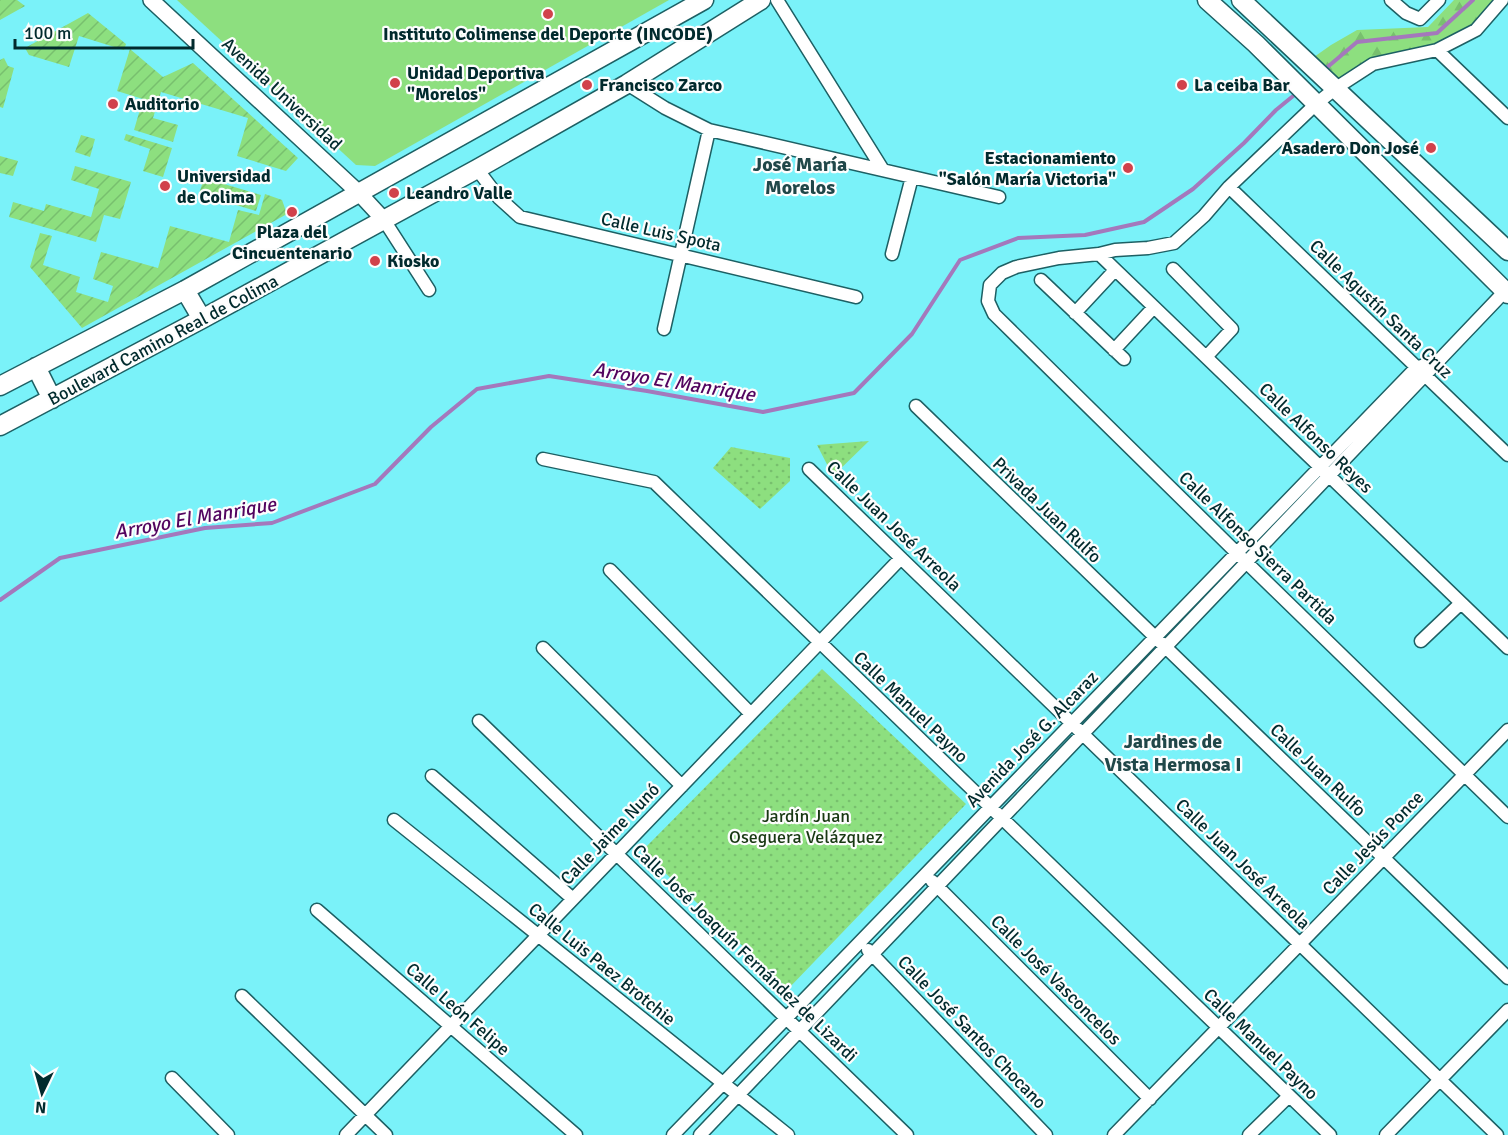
<svg xmlns="http://www.w3.org/2000/svg" width="1508" height="1135" font-family="Signika,sans-serif">
<style>
.forest{fill:url(#forest-firs)}
.park{fill:url(#park-dots)}
.garden{fill:url(#garden-furrows)}
.pitch{fill:#8ddf7f}
.lines{fill:none;stroke-linecap:round;stroke-linejoin:round}
.stream{stroke:#a478bc;stroke-width:4}
.minor-casing{stroke:#1d6064;stroke-width:15}
.tertiary-casing{stroke:#1d6064;stroke-width:18}
.primary-casing{stroke:#1d6064;stroke-width:21}
.minor{stroke:#fff;stroke-width:12}
.tertiary{stroke:#fff;stroke-width:15}
.primary{stroke:#fff;stroke-width:18}
.poi-dot{fill:#d1414b;stroke:#fdfdfd;stroke-width:2}
.labels{text-anchor:middle;dominant-baseline:central;stroke-width:4.5;stroke-linejoin:round;paint-order:stroke}
.poi-label{font-size:18px;font-weight:bold;fill:#012a2d;stroke:#fdfdfd;text-anchor:start}
.street-label{font-size:18px;fill:#012a2d;stroke:#fdfdfd}
.park-label{font-size:18px;fill:#183812;stroke:#fdfdfd}
.neighbourhood-label{font-size:20px;font-weight:bold;fill:#204749;stroke:#fdfdfd}
.water-label{font-size:20px;font-style:italic;fill:#52045f;stroke:#fdfdfd}
</style>
<defs>
<pattern id="forest-firs" width="22" height="20" patternUnits="userSpaceOnUse" patternTransform="scale(1.5)"><rect width="22" height="20" fill="#8ddf7f"/><path d="M5 1l3.5 6h-7zM16 11l3.5 6h-7z" fill="#78c06e"/></pattern>
<pattern id="park-dots" width="8" height="8" patternUnits="userSpaceOnUse" patternTransform="scale(1.5)"><rect width="8" height="8" fill="#8ddf7f"/><path d="M2 2h.1M6 6h.1" fill="none" stroke="#78c06e" stroke-width="1.8" stroke-linecap="round"/></pattern>
<pattern id="garden-furrows" width="10" height="10" patternUnits="userSpaceOnUse" patternTransform="scale(1.5)"><rect width="10" height="10" fill="#8ddf7f"/><path d="M-1 1l2-2M0 10L10 0M9 11l2-2" fill="none" stroke="#78c06e"/></pattern>
</defs>
<rect width="100%" height="100%" fill="#7af2f9"/>
<path class="forest" d="M1454,0H1494L1471,26L1435,45L1370,58L1339,80L1314,57L1331,45L1357,30L1428,27Z"/>
<path class="park" d="M869,441L833,476L817,445Z
M731,447L790,458V481L760,509L713,468Z
M822,669L966,804L788,989L642,851Z"/>
<path class="garden" d="M0,0H17L25,6L0,20Z
M88,13L126,44L124,50L79,36L69,67L29,55L25,48Z
M130,49L163,77L193,63L298,158L286,171L237,156L248,118L161,92L153,118L178,125L173,142L134,130L143,99L117,91Z
M4,58L8,66L14,68L3,108L0,107V60Z
M126,134L172,148L163,177L143,171L150,149L124,140Z
M81,135L95,139L90,157L75,152Z
M0,156L18,161L13,176L0,173Z
M75,166L131,182L120,219L104,215L96,242L9,217L13,202L44,211L46,204L91,217L99,189L71,180Z
M204,178L261,195L256,211L199,194Z
M265,194L282,200L287,214L82,328L30,267L40,233L52,236L43,265L80,277L76,292L108,302L113,286L93,279L101,252L158,268L170,226L229,242L238,210L259,215Z"/>
<path class="pitch" d="M177,0H669L375,166L356,165Z"/>
<g class="lines">
<path class="stream" d="M1324,70L1357,42L1437,33L1473,0
M0,600L60,558L205,528L272,523L375,484L431,427L477,389L549,376L647,391L763,412L854,393L912,334L960,260L1018,238L1085,235L1144,222L1193,189L1244,143L1276,110L1298,92"/>
<g class="minor-casing">
<path id="minor" d="M777,0L883,170
M1391,0L1406,13L1420,19L1439,0
M1502,0L1476,30L1437,50L1373,64L1336,88L1316,104L1229,187L1204,216L1174,243L1148,248L1115,250L1099,254L1059,258L1016,267L1002,273L990,285L988,301L994,314L1247,563L1508,817
M1437,50L1508,118
M627,84L665,108L709,130L999,197
M477,169L499,198L520,217L856,297
M1229,187L1508,455
M384,220L429,290
M892,254L912,177
M1099,254L1508,648
M1173,269L1232,329L1206,357
M1041,280L1124,359
M1075,313L1115,270
M664,329L709,130
M1114,350L1154,307
M916,406L1508,978
M543,459L654,482L1330,1135
M809,469L1497,1135
M610,570L751,714
M1421,641L1461,603
M543,648L682,786
M479,721L907,1135
M432,776L573,899
M394,820L788,1135
M932,881L1150,1099
M317,910L576,1135
M868,950L1046,1135
M242,996L386,1135
M172,1078L228,1135
M346,1135L901,558
M673,1135L1416,368L1440,359
M700,1135L1508,288
M1114,1135L1508,730
M1249,1135L1289,1096
M1386,1135L1508,1010"/>
</g>
<g class="tertiary-casing">
<path id="tertiary" d="M151,0L359,193L384,220"/>
</g>
<g class="primary-casing">
<path id="primary" d="M1207,0L1256,44L1508,294
M1241,0L1508,251
M185,290L202,319
M36,367L52,399
M0,386L185,290L704,0
M0,426L202,319L477,169L627,84L761,0"/>
</g>
<use href="#minor" class="minor"/>
<use href="#tertiary" class="tertiary"/>
<use href="#primary" class="primary"/>
</g>
<g class="poi-dot">
<circle cx="548" cy="14" r="6"/>
<circle cx="395" cy="83" r="6"/>
<circle cx="587" cy="85" r="6"/>
<circle cx="1182" cy="85" r="6"/>
<circle cx="113" cy="104" r="6"/>
<circle cx="1431" cy="148" r="6"/>
<circle cx="1128" cy="168" r="6"/>
<circle cx="165" cy="186" r="6"/>
<circle cx="394" cy="193" r="6"/>
<circle cx="292" cy="212" r="6"/>
<circle cx="375" cy="261" r="6"/>
</g>
<g class="labels">
<g class="poi-label">
<text x="548" y="34" text-anchor="middle">Instituto Colimense del Deporte (INCODE)</text>
<text x="407" y="73">Unidad Deportiva<tspan x="407" dy="21">"Morelos"</tspan></text>
<text x="599" y="85">Francisco Zarco</text>
<text x="1194" y="85">La ceiba Bar</text>
<text x="125" y="104">Auditorio</text>
<text x="1419" y="148" text-anchor="end">Asadero Don José</text>
<text x="1116" y="158" text-anchor="end">Estacionamiento<tspan x="1116" dy="21">"Salón María Victoria"</tspan></text>
<text x="177" y="176">Universidad<tspan x="177" dy="21">de Colima</tspan></text>
<text x="406" y="193">Leandro Valle</text>
<text x="292" y="232" text-anchor="middle">Plaza del<tspan x="292" dy="21">Cincuentenario</tspan></text>
<text x="387" y="261">Kiosko</text>
</g>
<g class="street-label">
<text transform="translate(282 94) rotate(43)">Avenida Universidad</text>
<text transform="translate(661 232) rotate(13)">Calle Luis Spota</text>
<text transform="translate(1381 309) rotate(44)">Calle Agustín Santa Cruz</text>
<text transform="translate(163 340) rotate(-28)">Boulevard Camino Real de Colima</text>
<text transform="translate(1316 438) rotate(44)">Calle Alfonso Reyes</text>
<text transform="translate(1047 510) rotate(44)">Privada Juan Rulfo</text>
<text transform="translate(894 526) rotate(44)">Calle Juan José Arreola</text>
<text transform="translate(1258 548) rotate(44)">Calle Alfonso Sierra Partida</text>
<text transform="translate(911 707) rotate(44)">Calle Manuel Payno</text>
<text transform="translate(1032 739) rotate(-46)">Avenida José G. Alcaraz</text>
<text transform="translate(1318 770) rotate(44)">Calle Juan Rulfo</text>
<text transform="translate(610 834) rotate(-46)">Calle Jaime Nunó</text>
<text transform="translate(1373 843) rotate(-46)">Calle Jesús Ponce</text>
<text transform="translate(1243 864) rotate(44)">Calle Juan José Arreola</text>
<text transform="translate(745 953) rotate(44)">Calle José Joaquín Fernández de Lizardi</text>
<text transform="translate(602 964) rotate(39)">Calle Luis Paez Brotchie</text>
<text transform="translate(1056 980) rotate(45)">Calle José Vasconcelos</text>
<text transform="translate(458 1009) rotate(41)">Calle León Felipe</text>
<text transform="translate(972 1032) rotate(46)">Calle José Santos Chocano</text>
<text transform="translate(1261 1044) rotate(44)">Calle Manuel Payno</text>
</g>
<g class="park-label">
<text x="806" y="816">Jardín Juan<tspan x="806" dy="21">Oseguera Velázquez</tspan></text>
</g>
<g class="neighbourhood-label">
<text x="800" y="164">José María<tspan x="800" dy="23">Morelos</tspan></text>
<text x="1173" y="741">Jardines de<tspan x="1173" dy="23">Vista Hermosa I</tspan></text>
</g>
<g class="water-label">
<text transform="translate(674 382) rotate(9)">Arroyo El Manrique</text>
<text transform="translate(195 518) rotate(-10)">Arroyo El Manrique</text>
</g>
</g>
<g transform="translate(42 1093) rotate(185)" stroke="#fdfdfd" stroke-width="4.5" paint-order="stroke">
<path d="M0-4.5L10 22L0 15L-10 22Z" fill="#012a2d"/>
<text y="-9" font-size="16" font-weight="bold" text-anchor="middle" fill="#012a2d">N</text>
</g>
<path d="M15 39v9h178v-9" fill="none" stroke="#012a2d" stroke-width="3"/>
<text x="24" y="39" font-size="18" fill="#012a2d" stroke="#fdfdfd" stroke-width="4.5" paint-order="stroke">100 m</text>
</svg>
